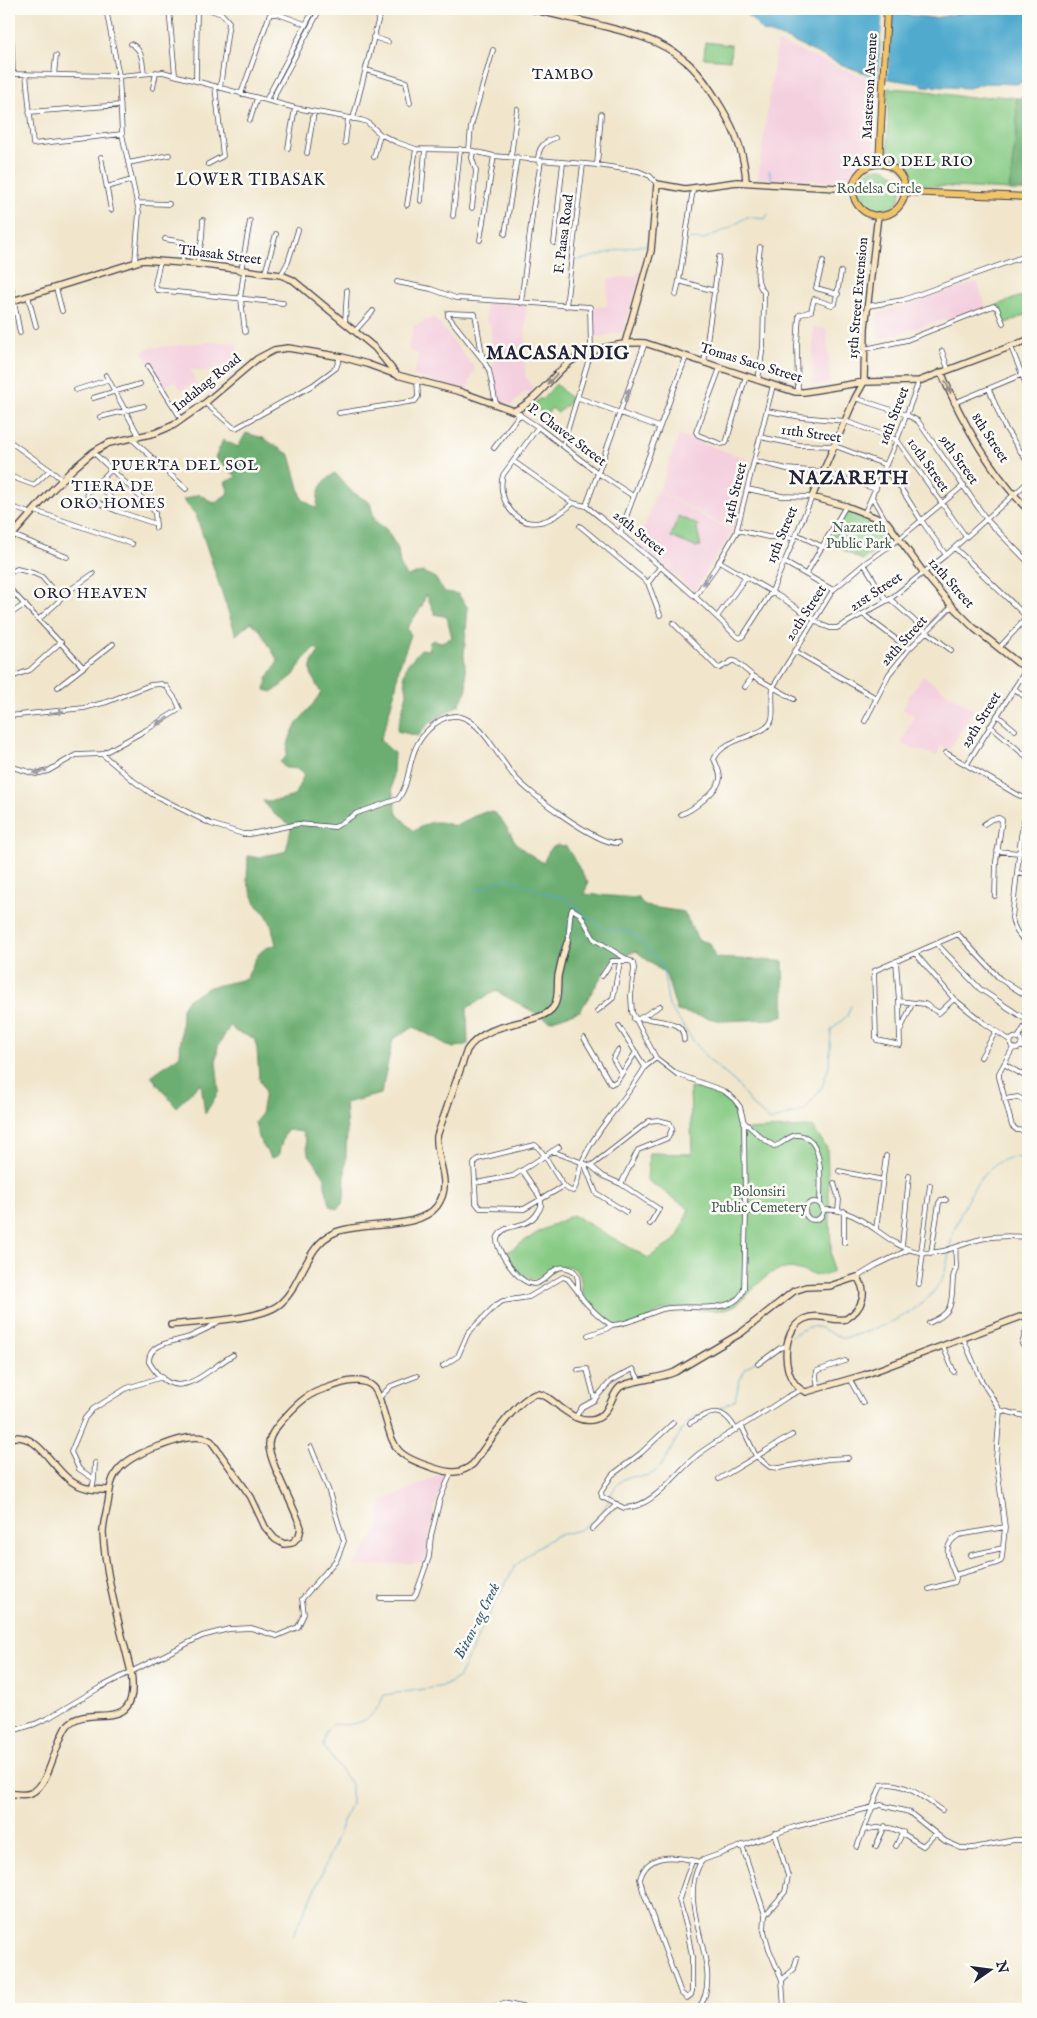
<svg xmlns="http://www.w3.org/2000/svg" width="1037" height="2018" font-family="'IM FELL English',serif">
<style>
.built{fill:#f4cfde}
.green{fill:#86ca83;stroke:#54765f}
.forest{fill:#6cae71;stroke:#476856}
.water{fill:#50aace;stroke:#396684}
.pier{fill:#f1e6cc}
.lines{fill:none;stroke-linecap:round;stroke-linejoin:round}
.stream{stroke:#50aace;stroke-width:1}
.street-casing{stroke:#413f51;stroke-width:5.5}
.secondary-casing{stroke:#413f51;stroke-width:8}
.primary-casing{stroke:#413f51;stroke-width:8}
.street{stroke:#fff;stroke-width:4}
.secondary{stroke:#f9e7c3;stroke-width:5.5}
.primary{stroke:#f0c469;stroke-width:6}
.oneway{fill:#988e86}
.oneway2{fill:#9c9ca7}
.labels{text-anchor:middle;dominant-baseline:central;stroke-width:5;stroke-linejoin:round;paint-order:stroke}
.street-label{font-size:14px;fill:#22223b;stroke:#fdfcf7}
.park-label{font-size:14px;fill:#455d54;stroke:#fdfcf7}
.neighbourhood-label{font-size:15px;letter-spacing:1px;fill:#22223b;stroke:#fdfcf7}
.water-label{font-size:15px;font-style:italic;fill:#375f7d;stroke:#fdfcf7}
.quarter-label{font-size:16px;letter-spacing:1px;fill:#22223b;stroke:#fdfcf7}
.district-label{font-size:19px;font-weight:bold;letter-spacing:1px;fill:#22223b;stroke:#fdfcf7}
</style>
<rect width="100%" height="100%" fill="#fdfcf7"/>
<filter id="ink" filterUnits="userSpaceOnUse"><feTurbulence type="fractalNoise" baseFrequency=".02" numOctaves="2"/><feDisplacementMap in="SourceGraphic" scale="10" xChannelSelector="R" yChannelSelector="G"/><feConvolveMatrix kernelMatrix="1 2 1 2 8 2 1 2 1" color-interpolation-filters="sRGB"/></filter>
<filter id="wash" filterUnits="userSpaceOnUse"><feTurbulence type="fractalNoise" baseFrequency=".0096" numOctaves="4" result="noise"/><feDisplacementMap in="SourceGraphic" scale="20" xChannelSelector="R" yChannelSelector="G"/><feGaussianBlur stdDeviation="1.12" result="paint"/><feColorMatrix in="noise" values="0 0 0 0 0 0 0 0 0 0 0 0 0 0 0 0 0 1.4 0 .05"/><feComposite in="paint" operator="in"/></filter>
<g filter="url(#wash)">
<rect width="100%" height="100%" fill="#f1e6cc"/>
<path class="built" d="M777,42L876,82L874,158L863,164L848,181L843,182L758,178Z
M641,271L623,332L593,338L592,308L607,306L608,279L633,276Z
M978,282L986,308L879,339L876,314Z
M485,304L526,305L525,376L535,390L531,394L526,391L512,405L496,400L490,323H486Z
M434,317L475,369L466,392L413,375L419,355L408,349L414,326Z
M813,327L827,329L830,383L812,386Z
M210,342L236,343L241,361L204,371L190,369L196,382L181,390L175,381L164,386L143,352L148,348Z
M679,435L750,460L733,530L659,491Z
M657,491L733,532L694,591L638,546Z
M923,676L974,710L949,750L940,746L937,756L901,744L914,715L903,710L909,696Z
M442,1474L444,1476L434,1509L426,1562L351,1567L362,1554L379,1528V1511L383,1501Z"/>
<path class="green" d="M705,42L731,45L730,60L704,58Z
M888,88L920,90L971,98L998,96L1024,99L1028,98V191L918,185L912,182L902,169L888,159Z
M857 190a22 22 0 1 1 44 0a22 22 0 1 1-44 0Z
M1021,296L1028,314L1004,324L997,305Z
M556,384L572,400L558,413L552,408L545,416L533,405L540,398L542,400Z
M846,510L887,525L897,540L862,560L828,542Z
M678,516L698,525L697,529L701,546L695,547L671,537Z
M690,1088C720,1092 736,1098 740,1130L812,1127L827,1148L832,1273C828,1274 822,1275 817,1275C806,1274 796,1266 784,1269C759,1273 750,1300 729,1308C709,1315 688,1305 668,1309C649,1313 635,1335 612,1325C605,1323 586,1301 583,1295C580,1285 584,1274 573,1268C554,1257 540,1294 519,1272C514,1266 510,1259 506,1253L540,1231L573,1215L648,1258L677,1239L689,1209L647,1180L649,1153L692,1154Z"/>
<path class="forest" d="M1016,98H1028V191H1009L1017,126Z
M246,433L263,438L290,455L302,499L317,509C318,490 318,485 335,473L351,491L370,503L375,521L386,529L398,549L400,565L407,576L423,572L435,578L445,592L458,594L468,608L464,655L467,689L459,705L429,723L418,736L397,731L407,693L404,675L407,665L421,649L430,650L429,643L433,640L441,642L452,638L447,617L435,614L426,594L422,606L407,628L411,635L399,667L396,687L386,724L380,740L394,753L392,789L397,814L414,831C431,820 436,820 455,826C466,822 480,810 491,812C502,814 510,836 518,845C525,852 535,857 543,863L550,849L557,845L566,846L588,883L584,894L638,898L645,906L684,912L698,940L710,943L715,958L783,961L784,1015L773,1019L722,1021L677,1011L666,975L636,951L611,961L580,1011L550,1021L496,991L467,1008L468,1044L453,1048L414,1027L393,1039L381,1094L345,1103L347,1132L344,1199L342,1204L337,1209L330,1206L325,1186V1177L308,1153L306,1141L302,1132L288,1130L284,1135L278,1156L271,1158L258,1138L255,1122L261,1115L265,1091L259,1078L257,1049L254,1038L236,1032L230,1026L218,1046L216,1061L219,1091L205,1114L201,1083L176,1107L151,1076L180,1055L182,1008L187,1000L210,987L246,979C255,962 255,949 276,945L271,924L266,914L257,906L247,881L248,856L259,858C268,853 276,855 286,851L291,829L289,824L274,814L263,801L280,800L294,796L304,775L299,769L285,768L280,762L286,757C290,722 304,719 321,693C311,675 305,669 319,652L315,648L303,660L294,675L273,692L265,690L267,679L278,661L260,630L251,622L236,635L196,515L183,500L199,494L214,503L229,493L225,482L237,477L215,458L223,440L238,447Z"/>
<path class="water" d="M741,9H857L934,18L982,9H1028V79L1018,84L985,83L969,88L923,86L922,84L876,77L840,64L789,40L764,32Z"/>
<path class="pier" d="M883,10L891,11L887,81L878,80Z"/>
<g class="lines">
<path class="stream" d="M769,170L772,180
M689,239L702,240L729,228L747,217L765,219L768,214
M578,260C602,256 624,246 649,245
M473,892L507,878L542,892L568,899L580,911L603,928L632,933L662,964L669,1006L695,1043L707,1058L736,1083L752,1105L770,1121L805,1110L822,1087L829,1066L831,1030L847,1016L851,1006
M792,1336C819,1316 820,1333 845,1338C877,1329 913,1317 935,1290C950,1273 947,1248 955,1228C965,1201 991,1144 1028,1160
M712,1412L735,1400L739,1382L746,1368L786,1340
M609,1499C625,1461 641,1487 658,1469C674,1453 678,1420 703,1414
M293,1935L316,1888L351,1803V1784L323,1746L326,1731L334,1724C361,1727 374,1719 384,1695L444,1686L459,1677L488,1616L515,1566L536,1548L555,1536L579,1530L598,1518L608,1502"/>
</g>
</g>
<g filter="url(#ink)">
<g class="lines">
<g class="street-casing">
<path id="street" d="M10,9L13,74
M106,9L119,76L122,134L139,212L135,262
M169,9L175,75
M207,9L222,14L229,22L220,88
M373,37L388,42
M131,44C143,50 142,61 144,73
M366,70L406,82L410,103
M9,74L119,76L163,72L295,108L361,120L367,122L380,134L396,142L416,149L469,150L494,156L597,165L638,171L650,176L657,184
M26,74L33,144L122,134
M54,75L56,56
M196,80L197,9
M153,88L156,72
M241,94L270,14H278L305,24
M266,100L314,9
M273,102L276,92L320,9
M29,112L121,105
M353,119L381,9
M250,120L257,98
M345,143L348,118
M288,148L295,108
M469,150L471,126L493,50
M307,153L314,112
M101,157L111,210
M374,157L380,134
M511,157L517,109
M538,161C538,148 543,142 555,138
M128,163L169,155
M208,164L223,156L215,86
M597,165L601,114
M107,187L132,180
M693,189L679,281L715,291
M421,201L425,150
M138,203L169,204
M407,205L416,149
M472,208L476,171L472,158L473,151
M453,216L460,149
M505,234L517,157
M165,239L183,242L184,245L182,262
M480,240L494,156
M554,243L563,163
M160,261L155,284L157,290L283,303
M823,261L816,288L838,294
M197,264L202,238L203,220
M241,271L250,221
M265,273L276,234
M9,275L20,333
M281,275L288,262L298,230
M397,282L431,289L456,298L590,307L591,352L563,445
M56,288L62,311
M676,295L679,281
M28,296L36,326
M240,299L244,271
M241,299L245,332
M521,303L533,208L541,161
M566,306L583,164
M868,306L903,300L1028,255
M345,322L347,290
M355,331L373,311
M1011,347L1028,390
M865,349L907,340L993,306L997,308L1003,323
M942,351L948,369
M483,360L475,314L448,313V316L483,360L489,370L496,404
M704,363L719,257
M148,366L182,420
M720,368L696,432L698,435L721,444L726,443L746,376
M106,375L139,436
M758,381L763,346L764,298V292C753,281 759,262 760,247
M989,389L1004,426L1028,463
M76,390L107,380
M798,392L797,345L799,315L811,311L814,299L832,305L835,304L841,272
M93,398L140,384
M579,398L659,427
M855,398L907,415L918,421L987,520L1028,562
M205,403L233,427L236,428L313,385L336,368L340,357
M954,403L1028,372
M514,411L538,427L598,473L633,496
M767,411L801,417L845,421L897,440L966,537
M339,413L415,401L418,397L417,379
M100,417L144,406
M538,427L503,475C500,485 502,496 507,505C525,535 552,522 573,503
M760,437L799,445L835,446L886,465
M131,438L186,489
M9,441L50,470L34,485L9,476
M494,448L520,414
M93,452L152,508L155,513L156,528
M513,461L564,497L573,503L586,506C638,548 688,587 735,635L740,638L743,636L772,591L812,497L782,496L747,489
M755,461L787,469L823,472L876,489
M112,469L87,493L88,498L117,511L156,524
M884,469L900,487L921,520L946,555
M50,470L62,480
M106,493L118,505L117,511
M872,497L886,521
M9,506L32,514
M586,506L645,343
M35,511L132,544
M864,514L897,440L919,381
M580,526L648,583L660,615
M737,530L768,537L794,538
M620,533L686,357
M796,534L823,547
M13,535L67,557
M955,548L1028,618
M719,561L782,598L822,625L830,628H837L890,599L946,555L1028,482
M784,562L833,590
M864,564L887,601
M9,573L17,569L33,573L42,577L60,598
M806,574L846,506
M648,583L661,566
M9,588L83,667
M696,595L717,565L736,533L773,385
M890,599L927,632L951,650
M9,615L25,604
M864,615L909,649
M717,617L746,577
M39,619L57,603L64,594L93,574
M673,623L717,667L720,668L732,661H735L753,676L794,699
M999,648L1028,616
M795,651L876,698
M9,678L30,670L61,642
M58,687L113,644
M745,687L753,676
M1014,688L1028,700
M997,715L1015,730
M9,716L84,708L107,702L150,685L161,684L166,686L176,700L180,709L146,730L102,754L76,755L48,771L36,774L9,766
M865,721L889,674L909,649L952,606
M990,726L1028,758
M946,753L1018,795L1028,799
M102,754L135,782L152,794L211,824L243,834H250L298,824L335,827L357,813L398,799C413,780 405,753 428,730C469,688 492,751 514,776C528,793 598,845 618,843
M967,764L1027,668
M1028,802L1021,836L1012,918C1014,930 1019,936 1028,943
M681,814C692,811 719,790 720,778C720,771 716,764 714,759C725,735 767,738 772,719C774,711 771,698 773,687L833,590L864,564L899,539L964,485
M984,824L992,819L999,818L1002,820L996,862L995,896
M997,851L1020,853
M1018,873L1028,875
M567,943C570,933 569,914 572,909L580,914L594,939L633,963L634,968L631,996L632,1012L656,1058L677,1074L724,1091L734,1099L740,1107L744,1122L745,1204
M937,944L980,989L1028,1021
M915,953L954,999L984,1023L1011,1041
M896,961L899,1001L925,1004L939,1013L954,999
M602,976L612,961H631
M899,1001L900,1045L877,1040L876,1038L874,971L958,934L1000,979L1028,997
M597,1011L613,998L620,962
M640,1018L660,1006
M634,1019C642,1017 671,1022 678,1026C683,1030 684,1035 684,1040
M619,1026L645,1067
M901,1029L912,1004
M1010.5 1043a5.5 5.5 0 1 1 11 0a5.5 5.5 0 1 1-11 0Z
M584,1038L611,1084L617,1081L636,1052
M1018,1038L1028,1021
M1020,1046L1028,1049
M1013,1048L999,1073V1077L1012,1126L1017,1130L1028,1131
M618,1050L613,1059L621,1073
M981,1057L996,1031
M1004,1064L1028,1078
M1004,1099L1018,1097L1028,1103
M744,1122L762,1138L774,1146C783,1145 789,1134 798,1135C826,1137 820,1186 820,1204
M552,1151L591,1166L603,1176L621,1184L659,1209L650,1224
M584,1163L596,1193L626,1212
M591,1166L649,1121L658,1120L670,1123L672,1129L668,1138L638,1150L621,1184
M522,1170C528,1180 538,1191 541,1201C542,1205 540,1209 538,1212C526,1232 504,1220 497,1239C497,1252 519,1284 534,1284C547,1283 553,1263 567,1268C582,1272 576,1282 579,1293C582,1301 604,1322 612,1325C631,1324 645,1314 663,1309C684,1304 705,1311 725,1305C734,1303 742,1297 744,1288L746,1213
M839,1171L883,1180
M475,1183L513,1176L559,1147
M834,1183L839,1200L838,1210
M564,1186L524,1209L480,1208L476,1203L474,1164L478,1159L535,1145C548,1153 560,1191 573,1191C579,1184 578,1171 582,1162C596,1128 627,1099 645,1067L656,1058
M805 1211a9 9 0 1 1 18 0a9 9 0 1 1-18 0Z
M740.5 1209a4.5 4.5 0 1 1 9 0a4.5 4.5 0 1 1-9 0Z
M749,1208L805,1210
M823,1210C864,1207 883,1246 919,1252C945,1256 962,1242 986,1238C1000,1235 1014,1236 1028,1237
M876,1229L886,1156
M1025,1237L1027,1259
M844,1243V1211
M902,1246L909,1176
M921,1252L930,1185
M931,1253L939,1203L941,1200H946
M857,1277L875,1266L908,1250
M919,1284L923,1253
M218,1322C210,1328 198,1333 189,1337C176,1342 148,1342 149,1362C176,1408 202,1373 233,1355
M929,1323C955,1312 951,1303 953,1278C953,1274 956,1271 956,1267C956,1260 955,1255 956,1247
M588,1335L606,1329L612,1325
M963,1338L981,1380L1000,1410L1028,1417
M1022,1344L1028,1323
M943,1346L954,1372
M758,1364L780,1348L786,1346
M443,1366L458,1356L468,1333L496,1305L503,1301L529,1297L563,1277L568,1279L579,1293
M578,1370L587,1369L595,1400
M850,1380L863,1403
M818,1389L816,1376L817,1371L845,1361
M379,1398L391,1386L417,1376
M575,1418L582,1407L593,1401L611,1381L633,1369L640,1381
M673,1423L641,1453L612,1475L601,1492L602,1497L624,1508C655,1508 679,1468 700,1453C728,1433 759,1416 787,1397L801,1390
M690,1423C710,1411 723,1405 736,1430
M742,1427L756,1456L770,1467L779,1468L828,1459L848,1458
M94,1479L95,1463
M719,1479L792,1435
M92,1490L94,1479L79,1469L71,1452L85,1418L93,1409L127,1388L162,1377
M592,1529L617,1504
M971,1555L1003,1548
M955,1575L997,1563L1001,1561L1002,1557L1005,1527L996,1459L1000,1410
M929,1589L955,1582L956,1578C950,1560 939,1547 959,1535L1005,1527
M380,1598H413L416,1594L429,1557L431,1536L440,1499L451,1473
M9,1732L35,1724L50,1717L99,1688L202,1636L229,1629L251,1628L277,1636L298,1627L304,1614L302,1599L337,1559L344,1541L328,1489L311,1447
M864,1830C896,1823 897,1831 923,1846L935,1834
M742,1845L765,1915L764,1931L769,1949L782,1980L784,2009
M876,1846L885,1826
M896,1846L903,1832
M857,1847L881,1785C903,1780 926,1799 942,1810
M692,1861L679,1899L687,1929L692,1957V1991L691,1995L687,1998L681,1993L643,1891L640,1879C648,1850 679,1857 701,1862
M765,1915L785,1892L788,1876L775,1833
M782,1980L794,1969L797,1958
M487,2009L504,2003L530,2009
M698,2009C726,1972 681,1917 696,1873C698,1867 699,1864 703,1860L794,1827L881,1805L909,1812L945,1841L961,1848H973L1014,1840H1028"/>
</g>
<g class="secondary-casing">
<path id="secondary" d="M531,9C553,14 574,19 595,24C626,32 657,38 683,59C699,71 711,90 721,107C735,130 745,155 746,182
M878,215L865,328L864,382L855,398L812,497L846,506L887,522L924,573L952,606L974,628L1018,663L1028,668
M9,302L143,260L197,264L281,275L293,280L375,348L397,375
M625,343L651,251L657,184L685,189L737,182L853,189
M941,372C962,422 990,471 1028,510
M9,539L52,490L73,469L93,452L109,443L155,433L174,425L205,403L257,359L274,350L288,348L342,357L367,364L397,375L461,392L514,411C536,401 548,381 565,366C581,351 624,341 645,343L773,385L795,392H804L864,382L919,381L1028,340
M171,1325C197,1322 263,1320 281,1303C303,1283 306,1244 336,1232C364,1221 418,1231 437,1206C454,1183 435,1161 437,1136L467,1050C489,1017 542,1027 554,1006C559,998 557,986 558,976C560,965 563,954 567,943
M9,1438C38,1431 50,1466 71,1481C82,1489 95,1490 109,1490
M9,1793C16,1794 24,1796 31,1793C50,1785 55,1742 67,1726C87,1701 141,1739 131,1672C121,1630 105,1576 103,1533C103,1523 106,1514 108,1503C110,1491 110,1478 120,1468C129,1458 147,1450 160,1446C175,1441 197,1432 211,1441L251,1497L265,1527L275,1539L284,1544L292,1543L299,1536L301,1528C296,1509 267,1459 269,1443C270,1433 280,1423 287,1415C299,1402 309,1393 327,1388C339,1384 359,1376 371,1385C377,1389 379,1397 381,1404C395,1447 389,1454 434,1468C449,1473 460,1475 473,1464C484,1450 521,1391 539,1394C547,1395 555,1403 561,1408C571,1415 580,1422 592,1420C610,1417 609,1397 620,1387C629,1380 661,1379 675,1372L741,1333L794,1291L806,1287L830,1286L857,1277C869,1293 862,1309 846,1319C831,1322 819,1312 804,1319C779,1331 781,1383 806,1392L864,1375L1028,1314"/>
</g>
<g class="primary-casing">
<path id="primary" d="M879,164L887,9
M853 190a26 26 0 1 1 52 0a26 26 0 1 1-52 0Z
M905,192L1028,197"/>
</g>
<use href="#street" class="street"/>
<use href="#secondary" class="secondary"/>
<use href="#primary" class="primary"/>
</g>
<defs><path id="oneway-solid" d="M-6-.8H1V-3.2L6.5 0L1 3.2V.8H-6Z" transform="scale(1.25)"/></defs>
<g class="oneway">
<use href="#oneway-solid" transform="translate(552 379) rotate(134)"/>
<use href="#oneway-solid" transform="translate(948 387) rotate(67)"/>
</g>
<g class="oneway2">
<use href="#oneway-solid" transform="translate(627 395) rotate(-71)"/>
<use href="#oneway-solid" transform="translate(707 579) rotate(125)"/>
<use href="#oneway-solid" transform="translate(57 712) rotate(-7)"/>
<use href="#oneway-solid" transform="translate(162 721) rotate(148)"/>
<use href="#oneway-solid" transform="translate(40 772) rotate(168)"/>
</g>
</g>
<g class="labels">
<g class="street-label">
<text transform="translate(870 86) rotate(-87)">Masterson Avenue</text>
<text transform="translate(564 234) rotate(-83)">F. Paasa Road</text>
<text transform="translate(220 255) rotate(7)">Tibasak Street</text>
<text transform="translate(858 298) rotate(-85)">15th Street Extension</text>
<text transform="translate(751 363) rotate(17)">Tomas Saco Street</text>
<text transform="translate(207 383) rotate(-39)">Indahag Road</text>
<text transform="translate(894 416) rotate(-69)">16th Street</text>
<text transform="translate(811 434) rotate(8)">11th Street</text>
<text transform="translate(567 435) rotate(37)">P. Chavez Street</text>
<text transform="translate(990 438) rotate(57)">8th Street</text>
<text transform="translate(959 460) rotate(55)">9th Street</text>
<text transform="translate(928 465) rotate(55)">10th Street</text>
<text transform="translate(735 493) rotate(-76)">14th Street</text>
<text transform="translate(639 533) rotate(39)">26th Street</text>
<text transform="translate(782 535) rotate(-67)">15th Street</text>
<text transform="translate(951 583) rotate(49)">12th Street</text>
<text transform="translate(876 592) rotate(-33)">21st Street</text>
<text transform="translate(806 613) rotate(-57)">20th Street</text>
<text transform="translate(904 641) rotate(-48)">28th Street</text>
<text transform="translate(981 720) rotate(-58)">29th Street</text>
</g>
<g class="park-label">
<text x="879" y="189">Rodelsa Circle</text>
<text x="859" y="528">Nazareth<tspan x="859" dy="16">Public Park</tspan></text>
<text x="759" y="1192">Bolonsiri<tspan x="759" dy="16">Public Cemetery</tspan></text>
</g>
<g class="neighbourhood-label">
<text x="563" y="74">TAMBO</text>
<text x="908" y="161">PASEO DEL RIO</text>
<text x="185" y="465">PUERTA DEL SOL</text>
<text x="113" y="486">TIERA DE<tspan x="113" dy="17">ORO HOMES</tspan></text>
<text x="91" y="593">ORO HEAVEN</text>
</g>
<g class="water-label">
<text transform="translate(477 1621) rotate(-63)">Bitan-ag Creek</text>
</g>
<g class="quarter-label">
<text x="251" y="181">LOWER TIBASAK</text>
</g>
<g class="district-label">
<text x="558" y="354">MACASANDIG</text>
<text x="849" y="479">NAZARETH</text>
</g>
</g>
<rect width="1037" height="2018" fill="none" stroke="#fdfcf7" stroke-width="30"/>
<g transform="translate(990 1970) rotate(76)" stroke="#fdfcf7" stroke-width="4" paint-order="stroke">
<path d="M0-4L9 19L0 12L-9 19Z" fill="#22223b"/>
<text y="-8" font-size="14" font-weight="bold" text-anchor="middle" fill="#22223b">N</text>
</g>
</svg>
